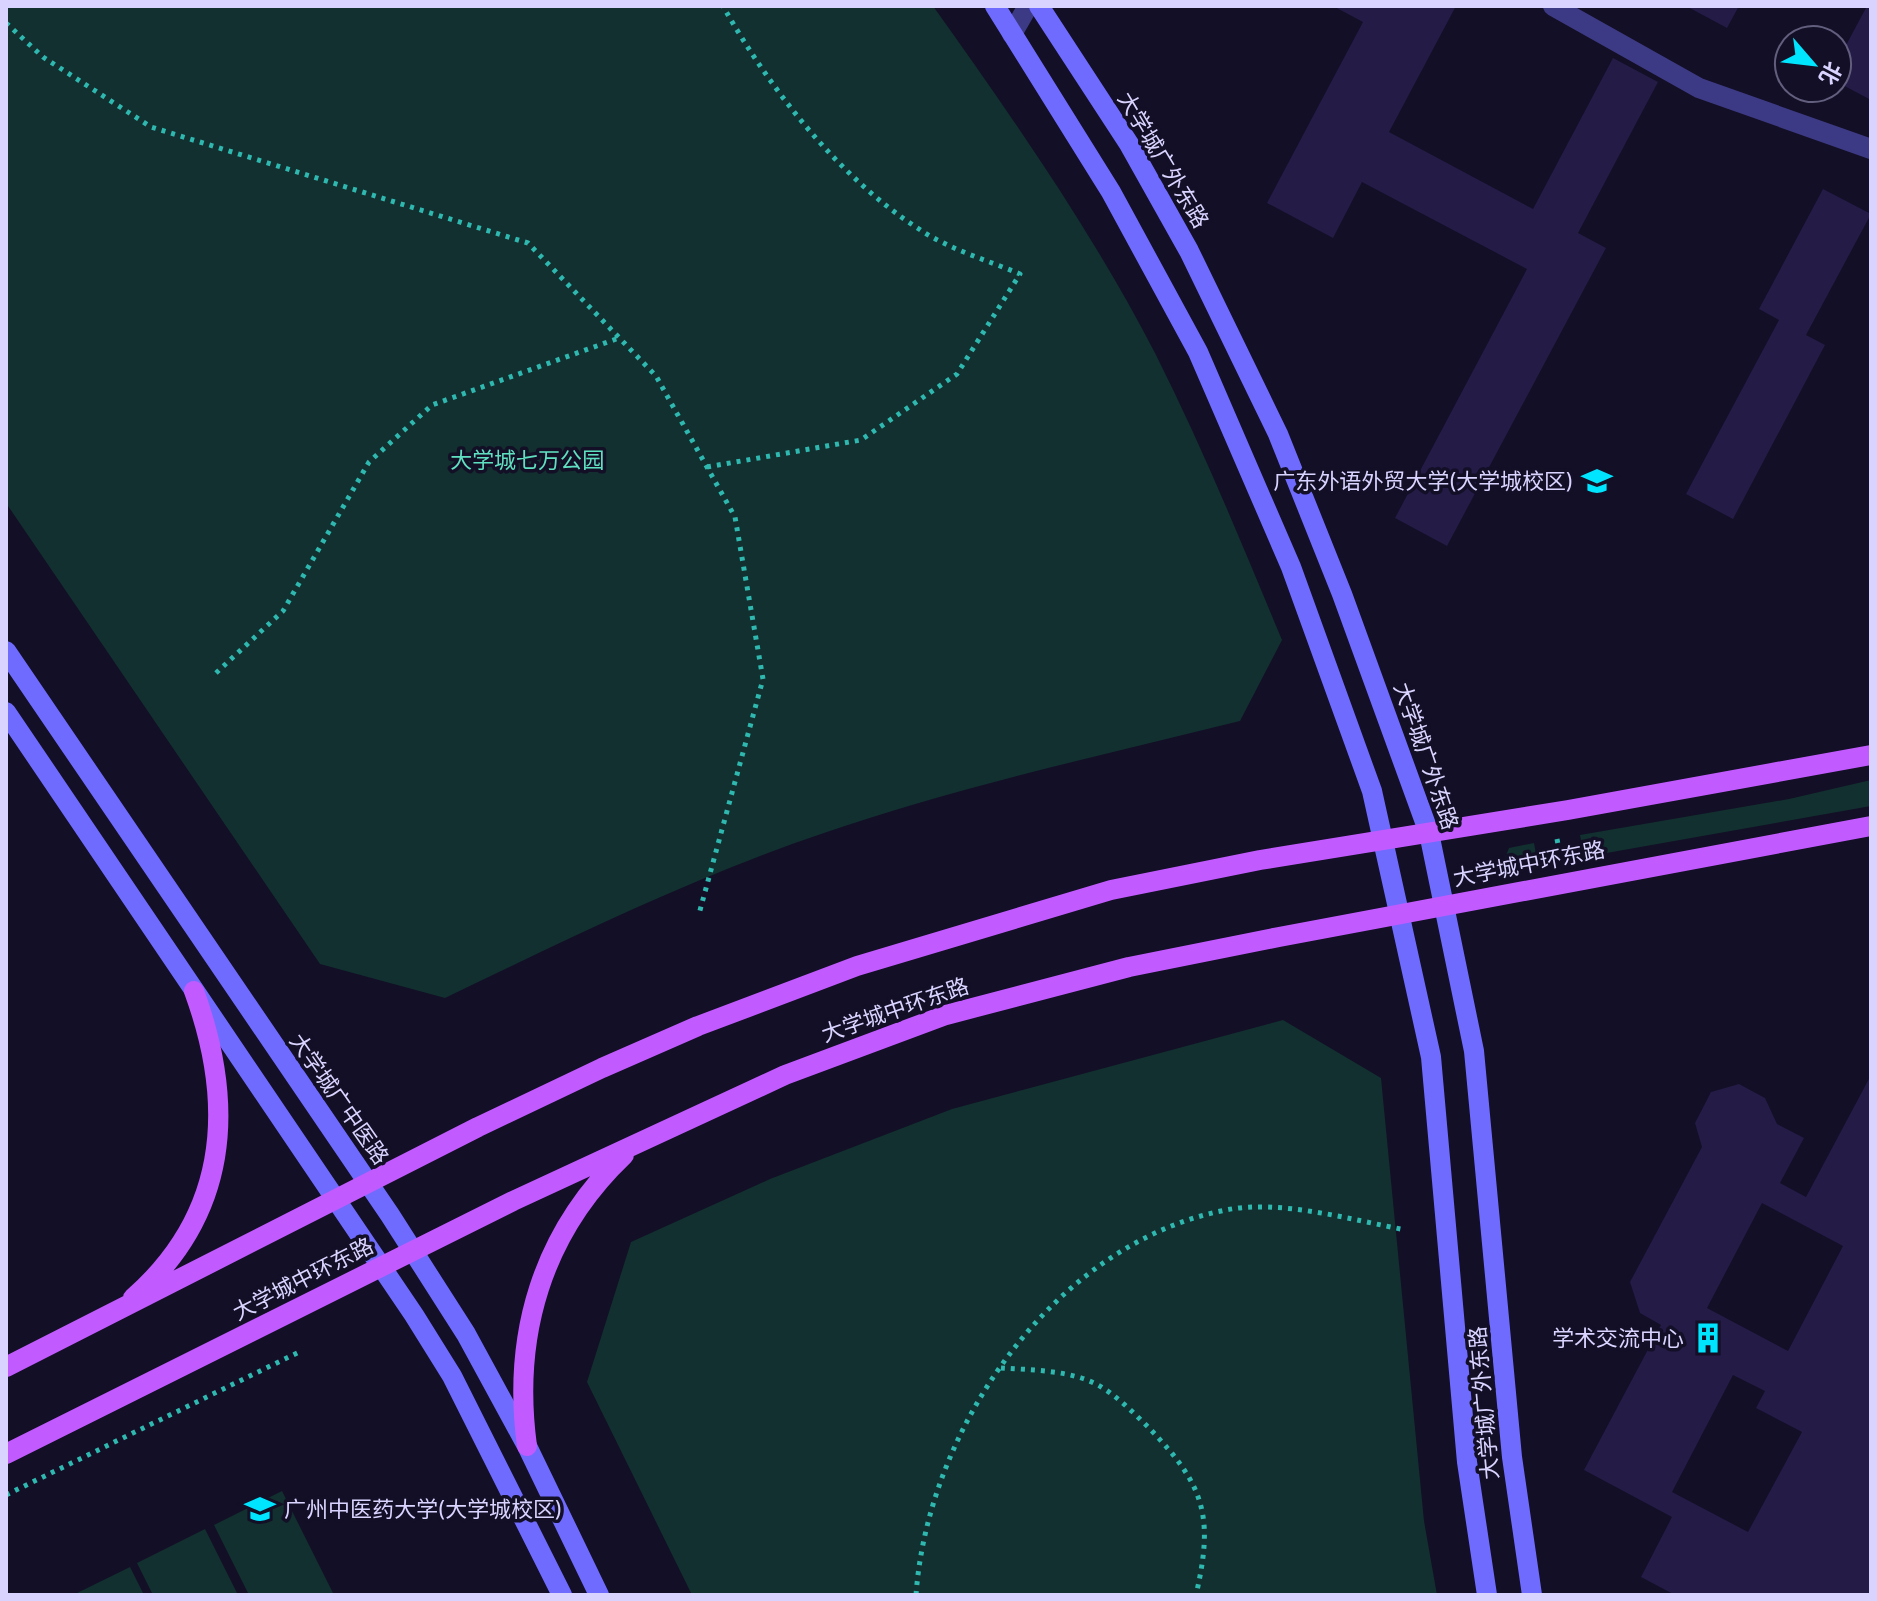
<svg xmlns="http://www.w3.org/2000/svg" width="1877" height="1601" font-family="Cabin,'Noto Sans SC',sans-serif">
<style>
.green{fill:#12302f}
.building{fill:#241b47;fill-rule:evenodd}
.lines{fill:none;stroke-linecap:round;stroke-linejoin:round}
.path{stroke:#2fb8b0;stroke-width:5;stroke-dasharray:4 6;stroke-linecap:butt}
.lane{stroke:#3d3a85;stroke-width:20}
.secondary{stroke:#6f6bff;stroke-width:20}
.primary{stroke:#c25bff;stroke-width:20}
.labels{text-anchor:middle;dominant-baseline:central;stroke-width:7;stroke-linejoin:round;paint-order:stroke}
.street-label{font-size:22px;fill:#d9d4ff;stroke:#130f26}
.park-label{font-size:22px;fill:#5fe0c0;stroke:#130f26}
.poi-label{font-size:22px;fill:#d9d4ff;stroke:#130f26;text-anchor:end}
</style>
<rect width="100%" height="100%" fill="#130f26"/>
<path class="green" d="M6,6H933C1012,117 1092,231 1155,353C1202,446 1242,544 1282,640L1240,721C1100,756 960,786 824,833C693,877 570,938 445,998L320,964L6,503Z
M1871,780V806L1584,857L1580,835L1789,799Z
M1534,843L1538,865C1525,868 1512,873 1505,858L1509,848Z
M1283,1020L1381,1078L1424,1521L1437,1595H692L587,1382L631,1242L770,1179L952,1109Z
M282,1491L334,1595H249L214,1525Z
M205,1529L238,1595H153L137,1563Z
M130,1567L144,1595H73Z"/>
<path class="building" d="M1333,6H1456L1389,132L1533,209L1613,58L1658,82L1578,233L1606,248L1447,546L1395,518L1527,269L1362,182L1333,238L1267,203L1363,22Z
M1686,6H1739L1727,28Z
M1867,6H1871V100L1837,82V62Z
M1823,189L1871,214L1806,335L1825,345L1733,519L1686,494L1779,320L1759,309Z
M1871,1075V1595H1675L1641,1577L1672,1517L1584,1470L1661,1325L1640,1313L1630,1282L1702,1147L1695,1123L1711,1092L1739,1084L1765,1098L1777,1124L1804,1138L1780,1183L1806,1197ZM1762,1203L1843,1246L1788,1351L1707,1308ZM1733,1375L1765,1391L1756,1408L1802,1432L1748,1532L1672,1492Z"/>
<g class="lines">
<path class="path" d="M6,23L43,57L151,127L528,243L656,376L735,517L763,679L699,914
M707,467L861,440L957,374L1020,274C987,260 948,249 919,229C839,178 769,88 723,6
M216,673L283,611L369,462L432,405L619,338
M1557,839L1561,860
M1001,1368C1032,1370 1070,1370 1098,1385C1116,1395 1135,1414 1150,1429C1205,1486 1214,1517 1196,1595
M6,1495L299,1352
M916,1595C928,1428 1054,1243 1226,1210C1280,1199 1352,1220 1406,1230"/>
<path class="lane" d="M1553,6L1699,88L1871,149
M1012,34L1028,6"/>
<path class="secondary" d="M995,6L1111,192L1198,352L1291,567L1372,791L1431,1057L1467,1462L1487,1595
M1039,6L1129,144L1189,251L1278,434L1342,594L1429,833L1474,1051L1512,1457L1532,1595
M6,651L390,1215L466,1334L527,1446L599,1595
M6,712L414,1315L452,1376L562,1595"/>
<path class="primary" d="M133,1298C230,1213 235,1104 194,991
M6,1367L478,1127L602,1068L698,1026L857,966L1111,890L1260,860L1568,810L1871,755
M527,1446C512,1335 542,1233 624,1155
M6,1454L513,1201L785,1075L946,1015L1129,967L1279,937L1871,826"/>
</g>
<defs>
<g id="university-bare" transform="scale(2.4)"><path d="M0-5L7-2L0 1L-7-2ZM-4 1L0 2.5L4 1V4Q0 6-4 4Z" fill="#00e5ff" stroke="#130f26" stroke-width="2.5" paint-order="stroke"/></g>
<g id="building-bare" transform="scale(2.4)"><path d="M-4-6H4V6H1V3H-1V6H-4ZM-2.5-4.3h1.7v1.8h-1.7ZM.8-4.3h1.7v1.8H.8ZM-2.5-1h1.7V.8h-1.7ZM.8-1h1.7V.8H.8Z" fill="#00e5ff" stroke="#130f26" stroke-width="2.5" paint-order="stroke"/></g>
</defs>
<g fill-rule="evenodd">
<use href="#university-bare" x="1597" y="481"/>
<use href="#building-bare" x="1708" y="1338"/>
<use href="#university-bare" x="260" y="1509"/>
</g>
<g class="labels">
<g class="street-label">
<text transform="translate(1163 160) rotate(59)">大学城广外东路</text>
<text transform="translate(1426 756) rotate(71)">大学城广外东路</text>
<text transform="translate(1529 864) rotate(-11)">大学城中环东路</text>
<text transform="translate(895 1010) rotate(-19)">大学城中环东路</text>
<text transform="translate(339 1099) rotate(55)">大学城广中医路</text>
<text transform="translate(303 1279) rotate(-27)">大学城中环东路</text>
<text transform="translate(1484 1403) rotate(-95)">大学城广外东路</text>
</g>
<g class="park-label">
<text x="527" y="460">大学城七万公园</text>
</g>
<g class="poi-label">
<text x="1573" y="481">广东外语外贸大学(大学城校区)</text>
<text x="1684" y="1338">学术交流中心</text>
<text x="284" y="1509" text-anchor="start">广州中医药大学(大学城校区)</text>
</g>
</g>
<rect width="1877" height="1601" fill="none" stroke="#d9d4ff" stroke-width="16"/>
<g transform="translate(1813 64) rotate(118)"><circle r="38" fill="#130f26" stroke="#625e7d" stroke-width="2"/>
<path d="M0-6L14 30L0 20L-14 30Z" fill="#00e5ff"/>
<text y="-12" font-size="22" font-weight="bold" text-anchor="middle" fill="#d9d4ff">北</text>
</g>
</svg>
